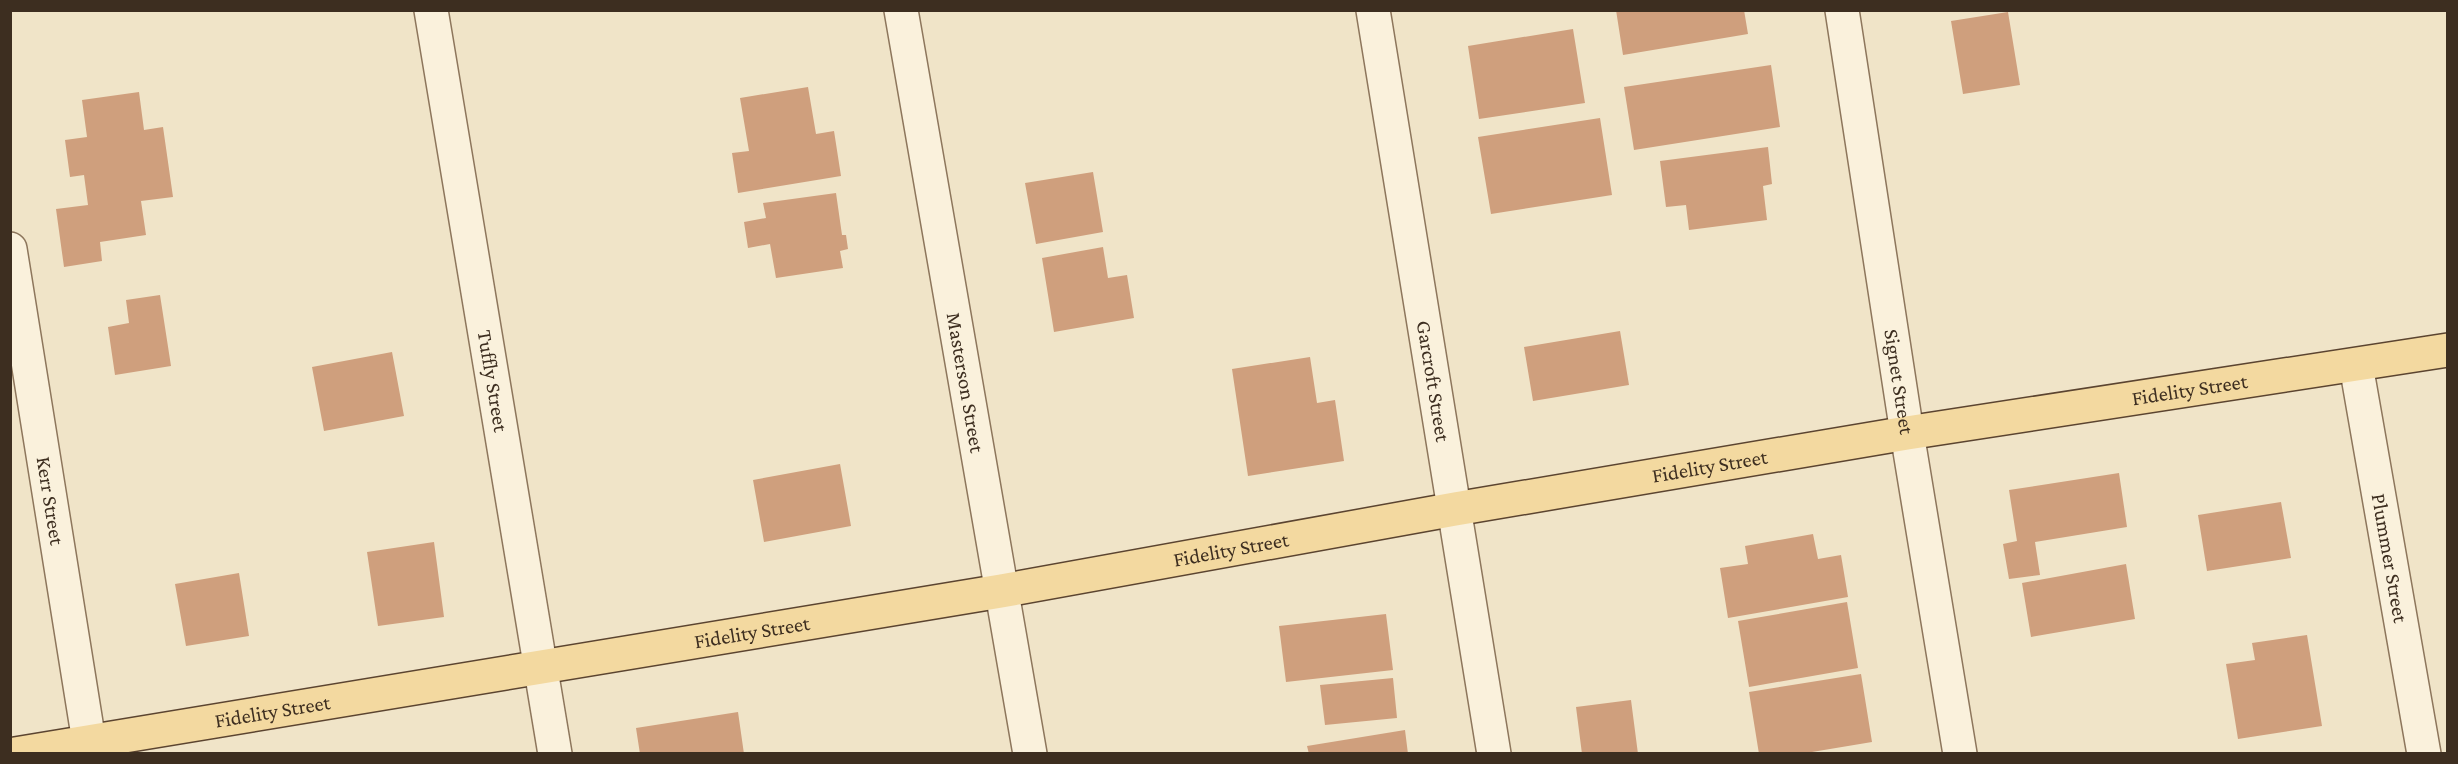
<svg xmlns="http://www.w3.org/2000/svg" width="2458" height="764" font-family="'Crimson Pro',serif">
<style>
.building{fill:#cf9f7d}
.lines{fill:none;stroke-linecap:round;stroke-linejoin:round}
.minor-casing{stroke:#8d765c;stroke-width:36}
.major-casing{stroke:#5b4430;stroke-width:36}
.minor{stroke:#faf1dc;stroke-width:33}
.major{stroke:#f3d9a0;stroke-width:33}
.labels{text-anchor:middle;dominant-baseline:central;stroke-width:6;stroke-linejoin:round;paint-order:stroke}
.street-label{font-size:21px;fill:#3d2e20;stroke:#f7eed8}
</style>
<rect width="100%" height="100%" fill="#f0e4c8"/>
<path class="building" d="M1616,10H1744L1748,34L1623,55Z
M2008,12L2020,85L1963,94L1951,21Z
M1573,29L1585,103L1479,119L1468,46Z
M1771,65L1780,127L1634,150L1624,87Z
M808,87L816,134L834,131L841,176L738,193L732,153L749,151L740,98Z
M139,92L144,130L163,127L173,197L141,201L146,235L100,242L102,261L64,267L56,209L88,205L84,175L70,177L65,140L87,137L82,100Z
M1600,118L1612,195L1491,214L1478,137Z
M1768,147L1772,184L1763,186L1767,220L1689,230L1686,205L1666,207L1660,161Z
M1093,172L1103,232L1036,244L1025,183Z
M836,193L842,235H846L848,249L840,251L843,268L776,278L770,244L748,248L744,222L766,218L763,203Z
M1103,247L1108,278L1127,275L1134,318L1054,332L1042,258Z
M160,295L171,366L115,375L108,327L129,323L126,300Z
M1620,331L1629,385L1533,401L1524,347Z
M392,352L404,416L324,431L312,367Z
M1310,357L1317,403L1335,400L1344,461L1248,476L1232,369Z
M840,464L851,526L764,542L753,480Z
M2119,473L2127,527L2035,542L2040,575L2009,579L2003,544L2017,541L2009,490Z
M2281,502L2291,558L2207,571L2198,515Z
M1813,534L1818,559L1841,555L1848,597L1728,618L1720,568L1748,564L1745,546Z
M434,542L444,617L378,626L367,552Z
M2126,564L2135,619L2031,637L2022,583Z
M239,573L249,636L186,646L175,584Z
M1847,602L1858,668L1749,687L1738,621Z
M1386,614L1393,670L1286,682L1279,626Z
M2307,635L2322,726L2238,739L2226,664L2255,660L2252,643Z
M1861,674L1872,742L1800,754H1759L1749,692Z
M1393,678L1397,718L1325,725L1320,685Z
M1631,700L1638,754H1582L1576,707Z
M738,712L744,754H640L636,728Z
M1405,730L1408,754H1309L1307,746Z"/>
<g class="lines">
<g class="minor-casing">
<g id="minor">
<path id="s1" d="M431,10L555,754"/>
<path id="s2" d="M901,10L1030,754"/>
<path id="s3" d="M1373,10L1494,754"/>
<path id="s4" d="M1842,10L1907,433L1960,754"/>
<path id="s5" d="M10,249L91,754"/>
<path id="s6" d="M2356,365L2424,754"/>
</g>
</g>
<g class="major-casing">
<g id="major">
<path id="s7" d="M15,754L1001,591L1455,509L1907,433L2448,350"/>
</g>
</g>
<use href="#minor" class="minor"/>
<use href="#major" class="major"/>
</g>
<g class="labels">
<g class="street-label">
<text stroke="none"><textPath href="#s1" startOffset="376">Tuffly Street</textPath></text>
<text stroke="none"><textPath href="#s2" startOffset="378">Masterson Street</textPath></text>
<text stroke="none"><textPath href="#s3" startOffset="376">Garcroft Street</textPath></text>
<text stroke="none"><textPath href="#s4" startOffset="376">Signet Street</textPath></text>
<text stroke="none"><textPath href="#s7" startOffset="2205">Fidelity Street</textPath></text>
<text stroke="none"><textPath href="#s7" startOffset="1719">Fidelity Street</textPath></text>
<text stroke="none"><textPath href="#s5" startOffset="255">Kerr Street</textPath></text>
<text stroke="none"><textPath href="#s7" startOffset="1233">Fidelity Street</textPath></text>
<text stroke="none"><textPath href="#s6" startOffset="196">Plummer Street</textPath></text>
<text stroke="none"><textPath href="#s7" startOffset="747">Fidelity Street</textPath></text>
<text stroke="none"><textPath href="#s7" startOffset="261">Fidelity Street</textPath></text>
</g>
</g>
<rect width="2458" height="764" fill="none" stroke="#3d2e20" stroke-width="24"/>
</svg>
